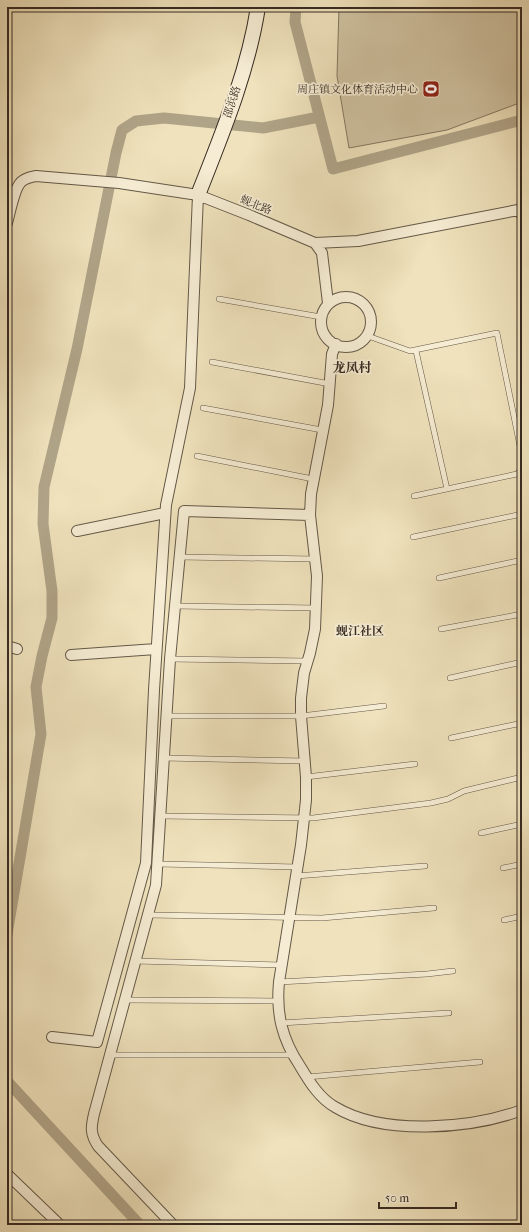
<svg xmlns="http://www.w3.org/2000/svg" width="529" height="1232" font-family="'IM FELL French Canon','Noto Serif SC',serif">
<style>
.green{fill:#d0c3a2;stroke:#837762}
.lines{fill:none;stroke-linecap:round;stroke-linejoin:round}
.canal{stroke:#b0a488;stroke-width:11}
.lane-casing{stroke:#645948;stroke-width:6}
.street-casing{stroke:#645948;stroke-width:12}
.secondary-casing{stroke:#362b22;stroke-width:16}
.lane{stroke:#f5ecd3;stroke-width:5}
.street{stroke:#f5ecd3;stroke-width:10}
.secondary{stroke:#f5ecd3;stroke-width:14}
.labels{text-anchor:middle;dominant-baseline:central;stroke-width:3.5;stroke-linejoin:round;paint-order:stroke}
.poi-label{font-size:11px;fill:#362b22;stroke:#f5ecd3;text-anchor:end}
.street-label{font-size:11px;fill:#362b22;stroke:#f5ecd3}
.neighbourhood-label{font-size:12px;font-weight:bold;fill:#362b22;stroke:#f5ecd3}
.quarter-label{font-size:13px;font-weight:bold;fill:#362b22;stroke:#f5ecd3}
</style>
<rect width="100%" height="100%" fill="#efe2bc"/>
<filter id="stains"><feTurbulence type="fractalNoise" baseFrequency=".005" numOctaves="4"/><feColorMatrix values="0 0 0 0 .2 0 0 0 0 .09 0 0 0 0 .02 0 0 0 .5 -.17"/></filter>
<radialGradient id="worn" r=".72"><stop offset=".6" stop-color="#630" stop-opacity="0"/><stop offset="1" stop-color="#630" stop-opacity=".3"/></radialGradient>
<path class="green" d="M339,7H522V102L447,130L349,148L337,76Z"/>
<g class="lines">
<path class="canal" d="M296,7L295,22L333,169L522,120
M7,934L41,734L36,687L42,656L52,618V591L43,524L44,487L77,349L116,153L122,130L136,121L164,118L263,128L319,117
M7,1081L140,1225"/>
<g class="lane-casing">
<path id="lane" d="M219,299L321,317
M368,336L410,351L497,333L522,456
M416,351L447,489
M212,362L330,384
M203,408L322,430
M197,456L313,479
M414,496L517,474L522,468
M413,537L522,514
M180,557L315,559
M439,578L522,560
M175,606L316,608
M441,629L522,614
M170,659L308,661
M450,678L522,662
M167,716H301L384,706
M451,738L522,723
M164,758L305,761
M306,777L415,764
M161,816L313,818L431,803L448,799L464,791L522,777
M481,833L522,824
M158,864L297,867
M503,868L522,864
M296,876L425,866
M148,915L322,918L434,908
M504,920L522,916
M135,961L281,965
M279,982L427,974L453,971
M125,1000L277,1001
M281,1023L449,1013
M110,1055H293
M307,1077L480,1062"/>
</g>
<g class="street-casing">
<path id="street" d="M7,223C10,213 14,189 21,182C25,178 31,177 36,176L119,183L198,195L249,215L315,243L358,241L518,210L522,215
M315,243L322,253L328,303
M321 322a25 25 0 1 1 50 0a25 25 0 1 1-50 0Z
M336,344L332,354L328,405L311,494L310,515L317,576L315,629L310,653L304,673L301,698V716L306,777V800L301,845L279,982C276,1014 282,1039 300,1066C309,1081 319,1098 335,1107C383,1136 471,1129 522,1110
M77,531L165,513
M7,646L17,649
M71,655L156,649
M52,1037L97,1042L146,863L154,690L166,505L190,388L198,195
M7,1174L60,1225
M173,1225L98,1146C90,1134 91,1127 94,1114L156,885L170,659L184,511L310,515"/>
</g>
<g class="secondary-casing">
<path id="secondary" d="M198,195C222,134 248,72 258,7"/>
</g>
<use href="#lane" class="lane"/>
<use href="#street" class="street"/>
<use href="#secondary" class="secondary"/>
</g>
<defs>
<g id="stadium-square" transform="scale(0.9)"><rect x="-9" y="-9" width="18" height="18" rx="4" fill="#8f2418" stroke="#f5ecd3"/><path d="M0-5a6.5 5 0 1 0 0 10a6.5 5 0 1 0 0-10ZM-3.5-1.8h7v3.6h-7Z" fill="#fff"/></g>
</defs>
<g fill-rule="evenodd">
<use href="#stadium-square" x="431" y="89"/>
</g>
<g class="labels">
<g class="poi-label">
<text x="418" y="89">周庄镇文化体育活动中心</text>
</g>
<g class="street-label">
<text transform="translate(232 102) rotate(-72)">邵浜路</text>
<text transform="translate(256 205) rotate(22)">蚬北路</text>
</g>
<g class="neighbourhood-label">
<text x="360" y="631">蚬江社区</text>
</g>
<g class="quarter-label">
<text x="352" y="367">龙凤村</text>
</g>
</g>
<rect width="529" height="1232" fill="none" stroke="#efe2bc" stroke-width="24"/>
<rect x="8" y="8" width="513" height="1216" fill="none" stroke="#362b22" stroke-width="2"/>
<rect x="12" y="12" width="505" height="1208" fill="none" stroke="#362b22"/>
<path d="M379 1202v6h77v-6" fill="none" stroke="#362b22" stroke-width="2"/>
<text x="385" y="1202" font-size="12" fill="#362b22" stroke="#f5ecd3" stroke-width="3" paint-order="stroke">50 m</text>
<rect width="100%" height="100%" filter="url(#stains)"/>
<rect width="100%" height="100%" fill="url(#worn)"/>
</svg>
